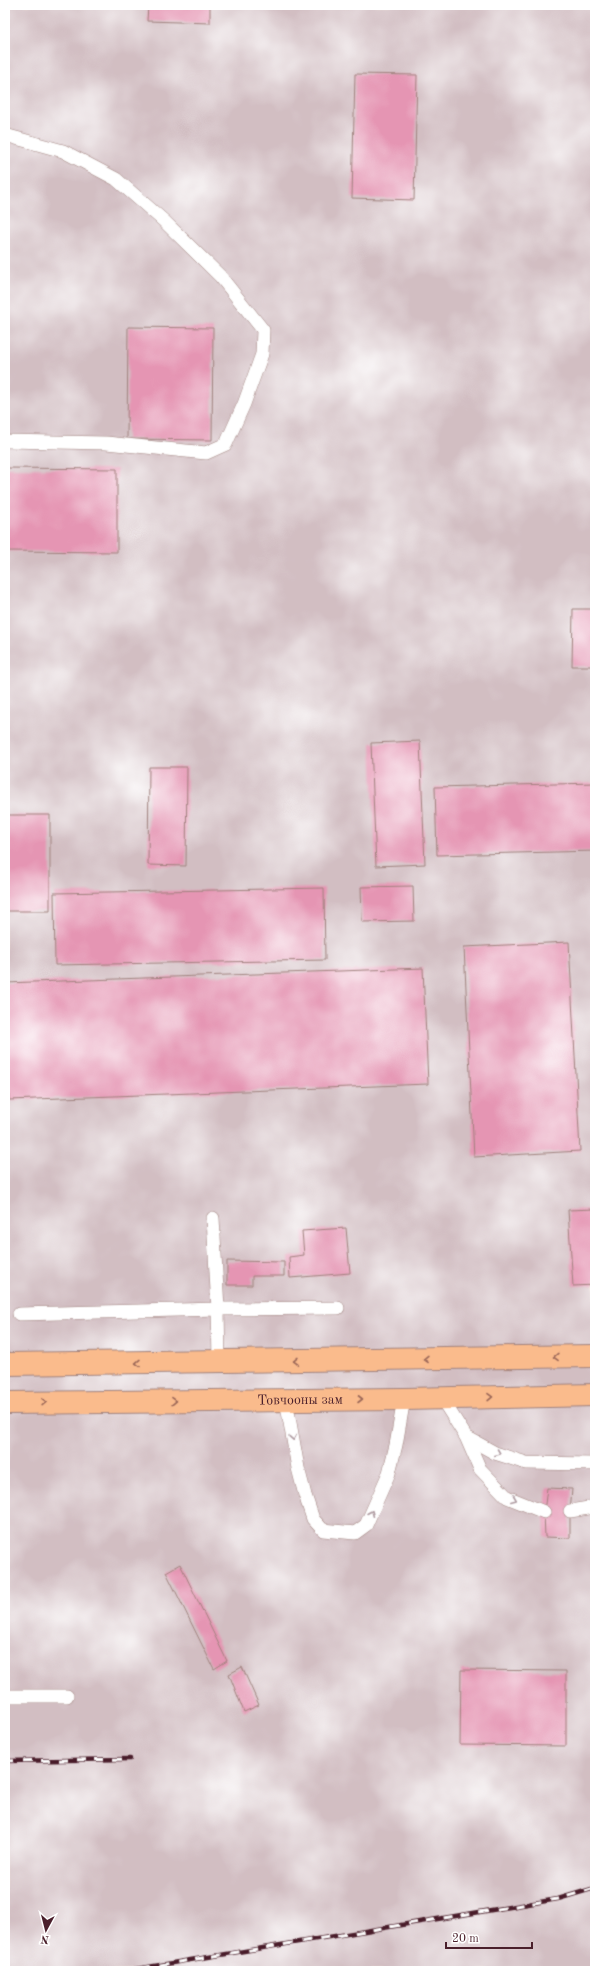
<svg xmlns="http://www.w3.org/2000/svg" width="600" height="1976" font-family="'Old Standard TT',serif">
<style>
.industrial{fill:#d2bec2}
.building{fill:#e595b3}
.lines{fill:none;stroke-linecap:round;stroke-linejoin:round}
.service-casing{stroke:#a0827e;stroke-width:14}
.trunk-casing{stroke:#a0827e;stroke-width:24}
.service{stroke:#fff;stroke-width:13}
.trunk{stroke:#fabb8c;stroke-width:22}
.rail-casing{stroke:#4a1f2b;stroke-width:4.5}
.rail{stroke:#fff;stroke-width:3;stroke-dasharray:9;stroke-linecap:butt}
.oneway{stroke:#996557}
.oneway2{stroke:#ae9aa0}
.labels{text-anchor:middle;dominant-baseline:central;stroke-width:3;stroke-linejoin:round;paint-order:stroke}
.street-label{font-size:14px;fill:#4a1f2b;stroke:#fff}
</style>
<rect width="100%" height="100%" fill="#fff"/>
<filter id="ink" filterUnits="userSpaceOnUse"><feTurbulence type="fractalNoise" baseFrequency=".025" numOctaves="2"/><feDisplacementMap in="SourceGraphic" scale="8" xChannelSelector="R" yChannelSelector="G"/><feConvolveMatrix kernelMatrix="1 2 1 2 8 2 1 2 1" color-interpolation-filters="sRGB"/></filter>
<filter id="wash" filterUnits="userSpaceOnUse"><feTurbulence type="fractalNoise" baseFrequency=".012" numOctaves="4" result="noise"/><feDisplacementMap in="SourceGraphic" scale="16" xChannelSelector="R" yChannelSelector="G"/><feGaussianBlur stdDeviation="0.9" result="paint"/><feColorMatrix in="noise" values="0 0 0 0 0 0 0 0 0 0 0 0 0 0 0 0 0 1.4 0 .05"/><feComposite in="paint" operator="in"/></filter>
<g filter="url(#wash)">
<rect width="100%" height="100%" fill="#f7e6d1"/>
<path class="industrial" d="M5,5H595V1971H5Z"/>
<g id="blocks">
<path class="building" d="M148,5H210V23L147,21Z
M355,74L417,75L414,200L352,198Z
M128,327L213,328L212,440L127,439Z
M5,468L117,469V552L5,551Z
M573,609H595V666H572Z
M420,741L425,864L376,866L371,743Z
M149,767H187L186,866L148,865Z
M595,783V851L437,855L435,787Z
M5,815H50V911H5Z
M413,886L414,921L362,922L361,887Z
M324,888L325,960L55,965L54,893Z
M569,942L580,1151L474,1157L464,947Z
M423,968L428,1084L9,1100L5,983Z
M595,1209V1285L573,1286L568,1210Z
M346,1228L350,1273L290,1278L289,1257L304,1255L302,1231Z
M227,1261L284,1262V1276H252V1285H227Z
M547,1488L572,1489L570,1511V1538L545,1537L544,1512Z
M180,1564L227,1661L214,1669L166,1572Z
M242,1667L259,1705L244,1712L229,1674Z
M461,1670L566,1671V1746L460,1745Z"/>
</g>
</g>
<g filter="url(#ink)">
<use href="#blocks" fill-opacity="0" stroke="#a0827e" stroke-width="1"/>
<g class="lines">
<g class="service-casing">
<path id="service" d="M5,135L63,151L116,179L164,221L220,276L263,330L262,354L244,404L226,444L206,453L106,443L5,441
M19,1314L218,1309L213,1218
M219,1362L218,1309L338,1308
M442,1399L466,1437L495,1453L526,1463L595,1464
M286,1400L298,1468L305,1495L313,1519L323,1530L355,1533L366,1525L389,1473L396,1445L404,1399
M466,1437L480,1469L507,1497L544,1512
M570,1511L595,1507
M5,1696H67"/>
</g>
<g class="trunk-casing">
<g id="trunk">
<path d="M5,1364L595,1356"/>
<path id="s1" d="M5,1403L404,1399L595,1395"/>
</g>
</g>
<use href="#service" class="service"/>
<use href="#trunk" class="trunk"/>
<g class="rail-casing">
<path id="rail" d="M5,1761L130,1759
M124,1971L558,1899L595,1888"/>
</g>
<use href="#rail" class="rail"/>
</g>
<defs><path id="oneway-chevron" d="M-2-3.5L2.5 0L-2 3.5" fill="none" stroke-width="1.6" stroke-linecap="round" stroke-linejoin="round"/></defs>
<g class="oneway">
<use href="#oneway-chevron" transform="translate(556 1357) rotate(179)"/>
<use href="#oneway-chevron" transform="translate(426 1359) rotate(179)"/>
<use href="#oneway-chevron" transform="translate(296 1361) rotate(179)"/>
<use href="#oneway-chevron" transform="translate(138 1363) rotate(179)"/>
<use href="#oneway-chevron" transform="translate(490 1397) rotate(-1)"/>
<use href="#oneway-chevron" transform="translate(360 1399)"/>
<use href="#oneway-chevron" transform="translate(174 1401) rotate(-1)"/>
<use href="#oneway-chevron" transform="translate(44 1402) rotate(-1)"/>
</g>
<g class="oneway2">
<use href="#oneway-chevron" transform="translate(293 1438) rotate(80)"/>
<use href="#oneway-chevron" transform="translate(498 1453) rotate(22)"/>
<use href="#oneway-chevron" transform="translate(514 1499) rotate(22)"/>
<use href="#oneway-chevron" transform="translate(371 1513) rotate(-67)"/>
</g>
</g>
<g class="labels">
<g class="street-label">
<text stroke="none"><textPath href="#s1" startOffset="295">Товчооны зам</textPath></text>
</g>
</g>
<rect width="600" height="1976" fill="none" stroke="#fff" stroke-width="20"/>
<g transform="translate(46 1930) rotate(187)" stroke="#ffffff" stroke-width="3" paint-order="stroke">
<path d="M0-3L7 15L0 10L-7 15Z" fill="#4a1f2b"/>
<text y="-6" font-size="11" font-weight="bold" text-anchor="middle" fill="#4a1f2b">N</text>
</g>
<path d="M446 1942v6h86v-6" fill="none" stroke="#4a1f2b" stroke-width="2"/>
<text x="452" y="1942" font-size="12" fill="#4a1f2b" stroke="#ffffff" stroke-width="3" paint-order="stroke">20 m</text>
</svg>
